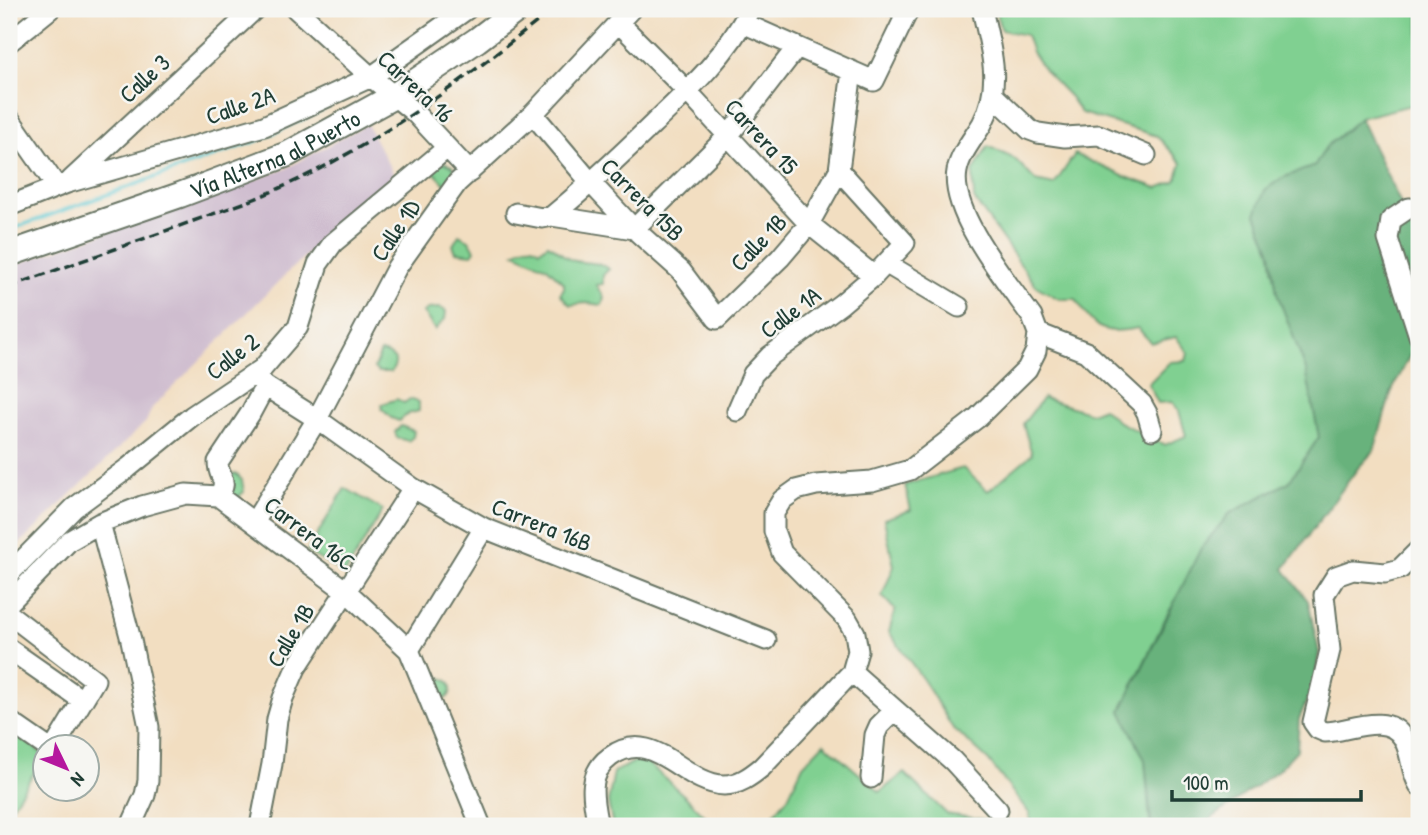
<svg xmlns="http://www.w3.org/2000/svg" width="1428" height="835" font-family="'Patrick Hand',sans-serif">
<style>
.industrial{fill:#cfbdcf}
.green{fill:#80d091;stroke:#508662;stroke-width:2}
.forest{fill:#68b27b;stroke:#447858;stroke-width:2}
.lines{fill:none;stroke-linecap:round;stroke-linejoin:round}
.stream{stroke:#5ac7d0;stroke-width:3.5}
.minor-casing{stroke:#697565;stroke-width:23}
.major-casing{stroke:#697565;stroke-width:28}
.minor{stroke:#fff;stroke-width:19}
.major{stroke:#fff;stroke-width:24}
.rail{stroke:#1f3d34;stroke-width:3.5;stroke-dasharray:10 5;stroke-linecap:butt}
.labels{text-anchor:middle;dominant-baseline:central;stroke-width:5;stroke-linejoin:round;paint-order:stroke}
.street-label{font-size:24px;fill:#1f3d34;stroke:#f6f6f2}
</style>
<rect width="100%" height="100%" fill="#f6f6f2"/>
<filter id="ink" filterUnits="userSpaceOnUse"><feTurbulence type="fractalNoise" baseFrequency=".0143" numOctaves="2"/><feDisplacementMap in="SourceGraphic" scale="14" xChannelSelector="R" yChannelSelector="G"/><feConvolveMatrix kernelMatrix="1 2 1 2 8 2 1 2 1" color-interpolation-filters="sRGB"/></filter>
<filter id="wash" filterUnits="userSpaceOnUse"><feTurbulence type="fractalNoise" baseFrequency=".00686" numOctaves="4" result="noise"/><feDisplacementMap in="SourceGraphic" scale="28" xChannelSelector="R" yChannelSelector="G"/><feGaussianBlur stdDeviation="1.57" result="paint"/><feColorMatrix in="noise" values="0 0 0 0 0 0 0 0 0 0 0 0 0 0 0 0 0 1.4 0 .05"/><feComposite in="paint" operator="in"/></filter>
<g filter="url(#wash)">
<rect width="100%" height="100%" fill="#f2dec1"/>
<path class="industrial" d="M367,124L394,175L292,268L152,408L146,422L9,554V267L285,169Z"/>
<path class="green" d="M995,9H1419V103L1360,118L1326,147L1315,166L1282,178L1256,214L1271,253L1277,293L1306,370L1319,437L1289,482L1229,514L1168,613L1121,710L1145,760L1150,826H1032L1029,813L988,760L952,727L924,681L889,632L895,610L882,596L894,566L884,519L911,510L905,485L963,468L988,491L1032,454L1023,424L1043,398L1091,413L1103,408L1117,421L1165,445L1186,436L1179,411L1172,402L1158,403L1148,384L1170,362L1186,361L1188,353L1176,337L1151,343L1138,328C1102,335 1095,330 1076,299H1059L1036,286L974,199L973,172L988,146L1015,159L1036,181L1054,185L1075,154L1123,176L1158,188L1176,181L1182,163L1157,136L1081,113L1070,97L1045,71L1032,52L1026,35L1001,30Z
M444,162L452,166L456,173L448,187L429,167Z
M459,235L469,240L475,250L472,254L456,252L453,245Z
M548,244C558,248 558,252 566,257C578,266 596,259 609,269L603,275V284L596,285L604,297L602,305L586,303L570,305L560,294L564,288V283L547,267L515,253C524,245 530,243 540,250Z
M440,308L446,311L445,319L435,330L423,312L428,309Z
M381,352C393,355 400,360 391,372H378L374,368Z
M397,399L404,403L410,399L419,402V411L408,414L399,421L391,418L382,409V404Z
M401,426L414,431L413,437L408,441L397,438L395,432Z
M230,474H236L242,480L244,492L240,495V502L228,495Z
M345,488L383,510L345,574L307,552Z
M429 689a11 11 0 1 1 22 0a11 11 0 1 1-22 0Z
M9,727L45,756L9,811Z
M824,743L880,792L904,773L947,814L1027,826H764L788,797L803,765Z
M642,758L688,799L715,826H613L608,802L614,772Z"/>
<path class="forest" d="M1360,118L1419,242V288L1397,310L1417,341L1391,393L1374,451L1358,468L1284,569L1308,601L1319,652L1315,681L1299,719L1297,750L1278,770L1201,826H1159L1151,822L1145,760L1121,711L1201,548L1229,514L1289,482L1319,437L1306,370L1277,293L1271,253L1256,214L1265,190L1282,178L1315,166L1326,147Z"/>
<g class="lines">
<path class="stream" d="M9,230L259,140L330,106"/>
</g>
</g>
<g filter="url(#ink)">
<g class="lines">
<g class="minor-casing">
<path id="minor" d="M296,9L371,77L415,113L470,172
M619,23L687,91L809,224L874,276
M743,23L874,81L907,13L898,9
M9,42L50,9
M993,95L1030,130L1038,133L1065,137L1099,135L1146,155
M533,114L591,183L634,229L681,271L717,319L780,258L809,224L839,170L852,71
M9,118L57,187
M71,180L255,9
M9,206L67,183L264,126L371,77L467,9
M1419,209L1409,208L1391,220L1388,239L1419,336
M516,213L542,218L552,216L634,229L729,135L797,47
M552,216C587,187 620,156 653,124C690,89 727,55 750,9
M887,264L959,307
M1038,333L1086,352L1142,404L1147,413L1152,430
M255,374L265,386L317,419L413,488L484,528L766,640
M737,411L753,374L770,356L841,304L874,276L905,243L839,170
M218,496C230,480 218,479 218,462L250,414L265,386
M255,521L317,419L397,267L457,183L533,114L631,9
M100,523L131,640L149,727L148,781L145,795L131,826
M1419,550L1400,569L1385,573L1353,570L1336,576L1324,595L1330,650L1313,722L1318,729L1325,732C1347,732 1388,711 1403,738C1412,752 1410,771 1419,785
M9,574L74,508L128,468L192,416L262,369L298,327L318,264L333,243L447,148
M9,603L69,541L100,523L142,506L186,494L218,496L346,591L409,650L481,826
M9,614L95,680L54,748
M9,649L82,700
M409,650L484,528
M852,672L953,761L998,810
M9,721L48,748
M871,778L875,735L879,726L895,710
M260,826L272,764L277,719L283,698L296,668L413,488
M598,826C593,801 586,774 610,757C653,725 683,784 724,785C739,785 751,776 762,767L852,672L858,651L855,633L847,619L782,553L774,531V513L782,500L796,490L816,485L872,481L910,470L976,419L1027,369L1036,351L1038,333L1032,317C1008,283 949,213 957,171C960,154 973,139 982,124C1003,84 991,50 982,9"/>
</g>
<g class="major-casing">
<g id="major">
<path id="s1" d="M9,254L180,195L288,154L394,96L477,40L518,9"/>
</g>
</g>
<use href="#minor" class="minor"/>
<use href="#major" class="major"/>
<path class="rail" d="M9,287L252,200C364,155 460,84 553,9"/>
</g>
</g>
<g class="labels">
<g class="street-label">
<text transform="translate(144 78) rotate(-43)">Calle 3</text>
<text transform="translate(416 86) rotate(43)">Carrera 16</text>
<text transform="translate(240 105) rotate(-19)">Calle 2A</text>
<text transform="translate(762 136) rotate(47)">Carrera 15</text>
<text stroke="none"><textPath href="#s1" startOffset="284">Vía Alterna al Puerto</textPath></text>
<text transform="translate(643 199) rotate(45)">Carrera 15B</text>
<text transform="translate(395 230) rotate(-56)">Calle 1D</text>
<text transform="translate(758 242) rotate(-46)">Calle 1B</text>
<text transform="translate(790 312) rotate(-37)">Calle 1A</text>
<text transform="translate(232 356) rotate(-38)">Calle 2</text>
<text transform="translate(542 524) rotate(22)">Carrera 16B</text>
<text transform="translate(310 533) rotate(37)">Carrera 16C</text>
<text transform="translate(290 635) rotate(-59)">Calle 1B</text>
</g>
</g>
<rect width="1428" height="835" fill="none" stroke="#f6f6f2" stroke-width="35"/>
<g transform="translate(66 768) rotate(133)"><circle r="33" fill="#f6f6f2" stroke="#a0aca6" stroke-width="2"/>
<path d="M0-5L12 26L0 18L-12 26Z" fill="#b5179e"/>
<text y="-10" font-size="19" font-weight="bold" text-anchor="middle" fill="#1f3d34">N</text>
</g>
<path d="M1172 790v10h189v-10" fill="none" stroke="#1f3d34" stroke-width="3.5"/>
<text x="1183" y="790" font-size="21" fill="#1f3d34" stroke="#f6f6f2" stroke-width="5" paint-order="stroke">100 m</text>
</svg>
